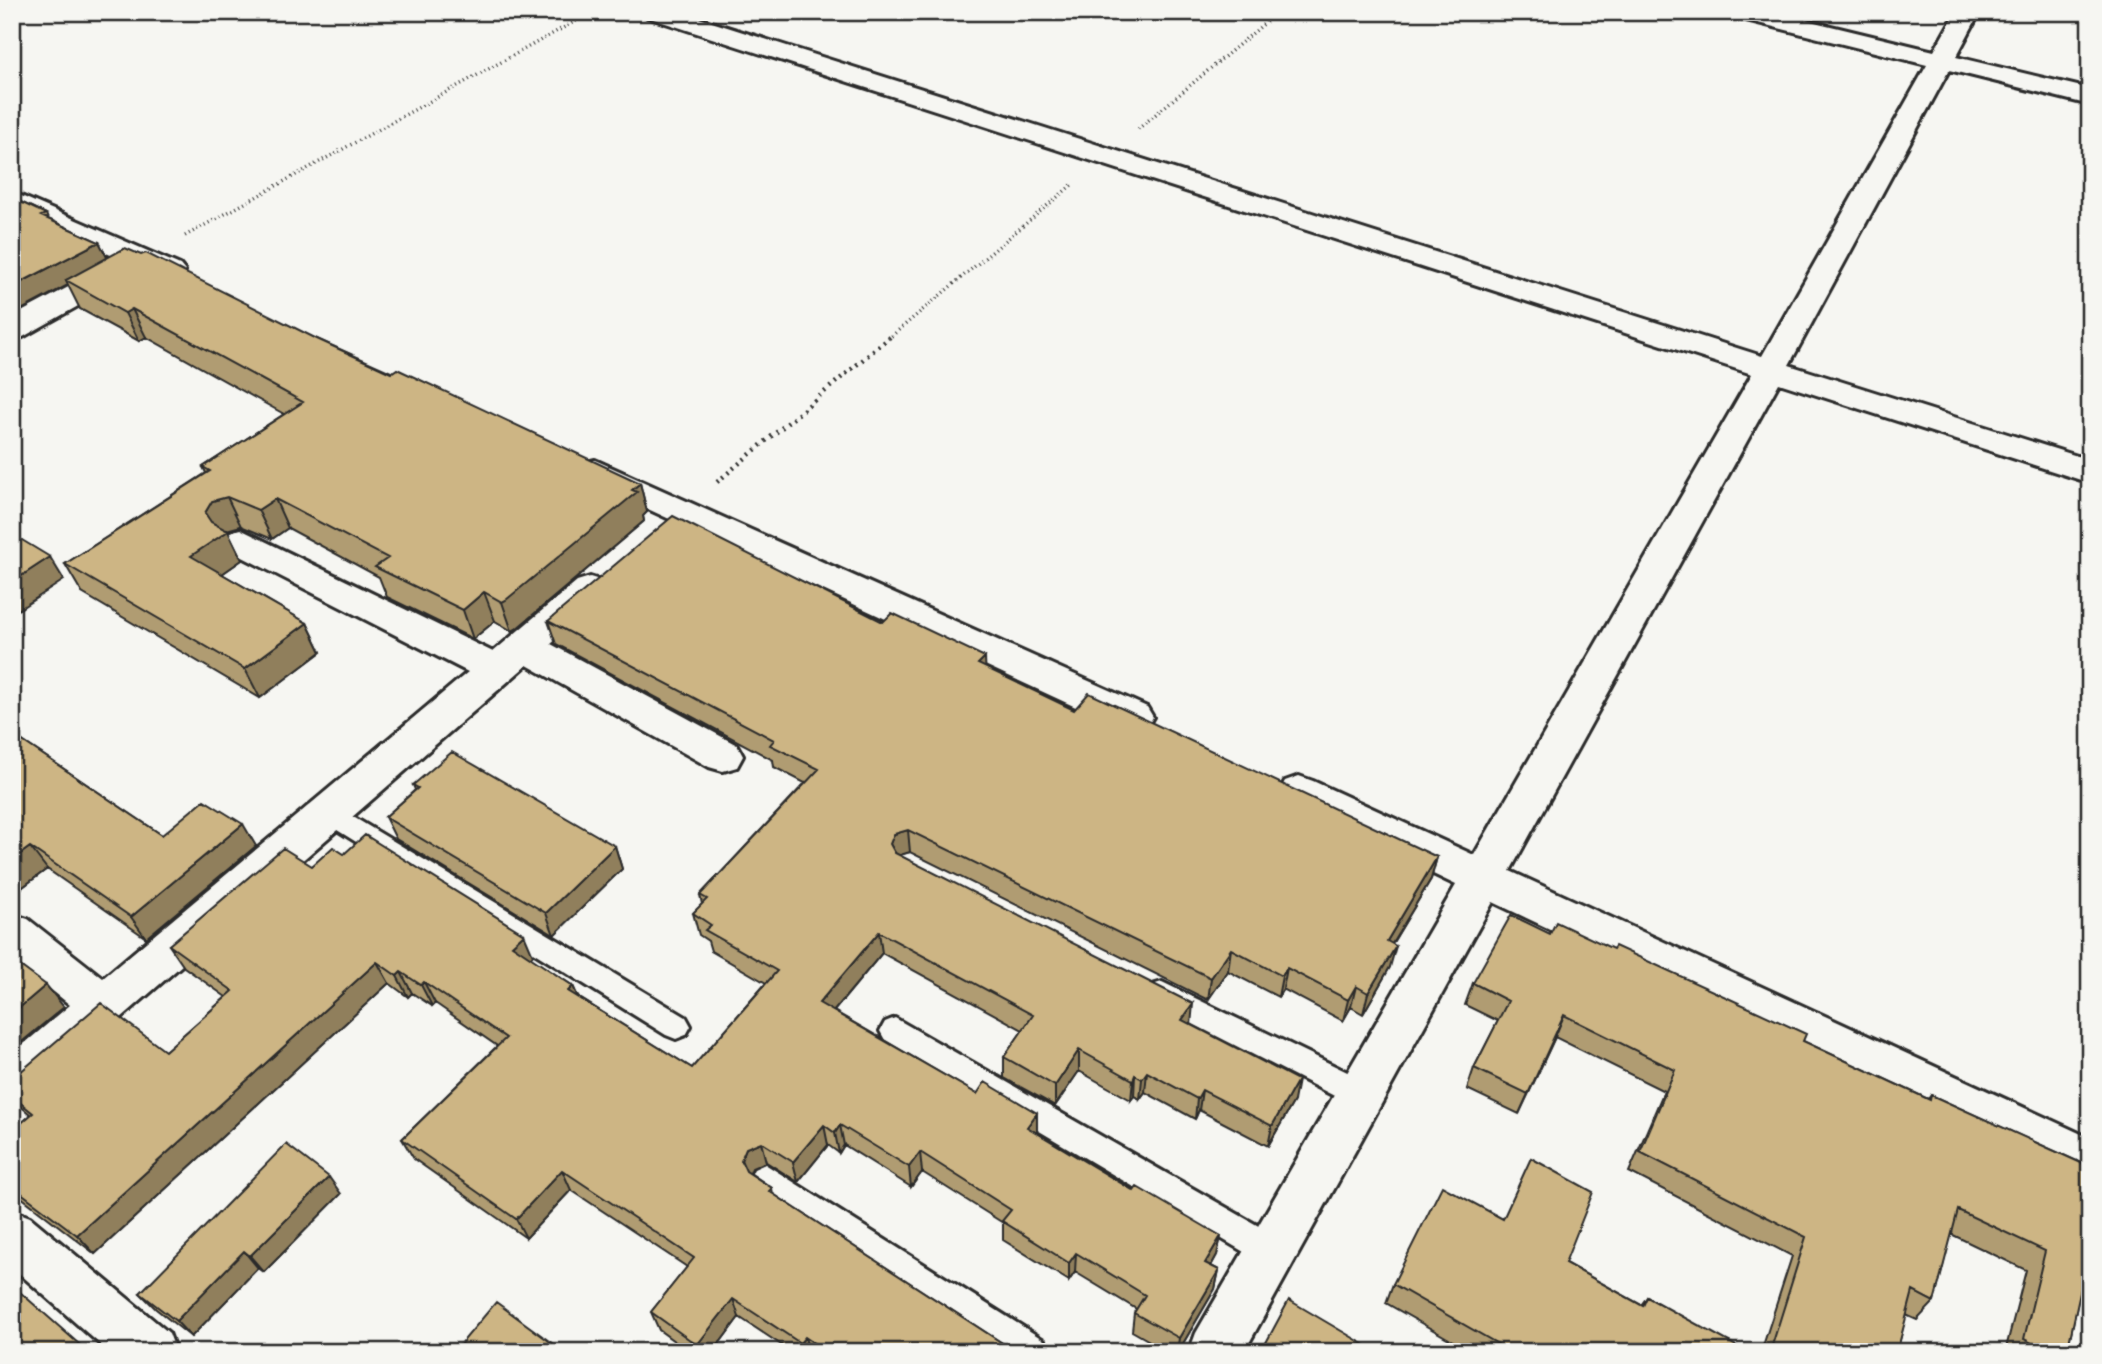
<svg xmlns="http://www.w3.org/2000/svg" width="2102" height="1364" font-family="'Architects Daughter',sans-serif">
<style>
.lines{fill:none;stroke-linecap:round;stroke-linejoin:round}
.service-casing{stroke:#2b2b2b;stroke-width:6}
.minor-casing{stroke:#2b2b2b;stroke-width:6}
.path-far1{stroke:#2b2b2b;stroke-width:3.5;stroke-dasharray:1 3.5;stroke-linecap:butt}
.path{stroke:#2b2b2b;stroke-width:4.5;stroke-dasharray:2 5;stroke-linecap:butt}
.service{fill:#f6f6f2;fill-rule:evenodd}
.minor{fill:#f6f6f2;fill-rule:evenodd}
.wall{fill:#b09c72;stroke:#2b2b2b;stroke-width:2}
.shaded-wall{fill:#907f5c;stroke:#2b2b2b;stroke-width:2}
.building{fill:#cdb584;stroke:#2b2b2b;stroke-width:2}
</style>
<rect width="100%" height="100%" fill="#f6f6f2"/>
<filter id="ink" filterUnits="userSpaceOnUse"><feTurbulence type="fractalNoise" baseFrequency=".0143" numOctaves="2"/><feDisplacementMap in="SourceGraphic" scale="14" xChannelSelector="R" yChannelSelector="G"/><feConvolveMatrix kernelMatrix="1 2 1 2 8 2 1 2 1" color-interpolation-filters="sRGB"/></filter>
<g filter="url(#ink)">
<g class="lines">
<g class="service-casing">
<path id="service" d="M330,803L686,1017L691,1026L686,1035L676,1039L666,1035L321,820L317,813L321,806Z
M1162,982L1372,1084L1376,1094L1372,1104L1361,1108L1350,1104L1152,1003L1148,994L1152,985Z
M895,1018L1283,1240L1288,1251L1283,1262L1272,1267L1261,1262L885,1040L880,1031L885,1022Z
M765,1164L1044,1340L1049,1352H1001L754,1189L749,1179L754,1169Z"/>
</g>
<g class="minor-casing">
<path id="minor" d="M643,12H680L1762,356L1927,65L1734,17L1730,12H1773L1934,51L1956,12H1980L1956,57L2090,89V105L1949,70L1789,365L2090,460V483L1779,383L1510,871L2090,1138V1185L1493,902L1244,1352H1189L1196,1333L1456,885L1285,803L1279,792L1285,781L1299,776L1313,781L1474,855L1752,374L647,17Z
M12,192L180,265L185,271L180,277L170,280L160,277L12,211Z
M118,263L128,266L133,272L128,278L23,337L12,339V317L108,266Z
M595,460L1147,707L1153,717L1147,727L1133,732L1119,727L583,479L578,471L583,463Z
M240,529L493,652L577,581L590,577L603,581L608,590L603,599L551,644L737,745L743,756L737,767L723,771L709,767L527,665L29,1098L12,1104V1054L70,1005L12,958V914L28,919L103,978L468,672L227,549L222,541L227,533Z
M12,1210L30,1217L169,1333L176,1352H109L12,1267Z"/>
</g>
<path class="path-far1" d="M1138,129L1278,12
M185,236L592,12
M888,339L1073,184"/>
<path class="path" d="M717,482L890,337"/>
<use href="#service" class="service"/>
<use href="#minor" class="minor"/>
</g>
<path class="wall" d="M12,198L46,214L48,219L99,242L107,258L317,339L640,483L647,512L643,516L644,521L516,629L512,631L495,621L473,639L387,597L379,577L288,528L272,539L241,526L227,530L242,560L222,574L307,623L321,652L260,698L82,593L65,564L206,473L203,467L284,414L146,337L139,341L80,309L68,285L12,315Z
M548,621L883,622L985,657V668L1074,710L1437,857L1431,879L1392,944L1390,967L1363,1014L1351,1007L1343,1021L1283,989L1278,997L1228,971L1208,1000L910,852L899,855L1191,1024L1294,1101L1268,1146L1199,1110L1195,1119L1145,1092L1140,1099L1134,1096L1131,1100L1079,1071L1055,1106L1004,1078V1057L1023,1030L882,953L834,1011L977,1094L1037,1113V1132L1134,1191L1221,1236L1217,1255L1211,1266L1219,1270L1215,1289L1178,1352H1169L1132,1331L1134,1313L1136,1309L1075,1272L1069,1281L1003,1240V1223L922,1172L911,1187L844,1145L839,1153L828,1145L798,1182L766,1162L752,1168L750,1173L772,1188L773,1194L1016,1352H792L739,1317L713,1352H689L659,1330L651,1312L687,1267L571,1190L526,1238L414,1159L402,1139L497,1046L435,1003L432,1006L412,993L408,997L389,983L95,1254L12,1190V1131L31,1115L12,1099V1079L165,1051L226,997L184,967L169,945L312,866L344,854L533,955L530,958L573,986L578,997L692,1068L766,983L711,951L708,941L699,935L693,913L702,904L700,895L805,783L774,767L773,760L556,644Z
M12,734L162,835L256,846L146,938L47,869L12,895Z
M413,785L615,846L622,869L554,935L396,839L385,817L415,790Z
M1550,934L1803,1041L1928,1099L1931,1095L2090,1167V1301L2079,1296L2067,1352H2005L2026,1270L1951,1234L1934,1302L1917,1320L1906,1315L1897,1352H1761L1792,1256L1629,1172L1664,1091L1555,1037L1519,1114L1467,1089L1474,1068L1498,1021L1465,1005L1473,983Z
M341,1194L264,1272L258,1268L191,1337L156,1309L140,1293Z
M1503,1219L1565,1263L1641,1305L1647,1297L1741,1352H1472L1386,1303L1393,1284Z"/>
<path class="shaded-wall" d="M99,242L110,263L66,280L68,285L12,315V287Z
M132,309L146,337L139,341L125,313Z
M640,483L647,512L643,516L644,521L516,629L512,631L502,602Z
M227,497L241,526L226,530L228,531L242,560L206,585L191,556L205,513L212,501Z
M275,499L288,528L272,539L258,510Z
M50,557L64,580L12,614V582Z
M484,592L495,621L473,639L463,610Z
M307,623L321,652L260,698L245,669Z
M985,657L986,680L978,664Z
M243,824L256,846L146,938L131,917Z
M908,830L910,852L897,856L890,844L894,834Z
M615,846L622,869L554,935L546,913Z
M30,847L47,869L12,895V860Z
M1437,857L1431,879L1381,962L1387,941Z
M879,932L882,953L823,1024L819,1003Z
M524,934L533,955L521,967L512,945Z
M1396,946L1390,967L1363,1014L1368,993Z
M1231,949L1228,971L1208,1000L1211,978Z
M377,962L389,983L95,1254L77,1235Z
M1287,968L1283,989L1278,997L1282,976Z
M401,972L412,993L408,997L397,976Z
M424,982L435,1003L432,1006L421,985Z
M46,985L64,1007L12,1050V1014Z
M573,986L582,1007L568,991Z
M1356,986L1351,1007L1343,1021L1348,1000Z
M1193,1004L1191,1025L1182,1020Z
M1564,1015L1555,1037L1519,1114L1528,1094Z
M1079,1050V1071L1055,1106V1086Z
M1147,1072L1145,1092L1140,1099L1142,1079Z
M1135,1075L1134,1096L1131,1100L1133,1080Z
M1298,1080L1294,1101L1268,1146L1272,1126Z
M1202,1090L1199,1110L1195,1119L1197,1099Z
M1037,1113V1133L1027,1127Z
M824,1125L828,1145L798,1182L793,1162Z
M840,1125L844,1145L839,1153L835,1133Z
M761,1142L766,1162L752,1168L747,1180L741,1160L746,1148Z
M920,1152L922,1172L911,1187L909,1167Z
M562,1170L571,1190L526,1238L516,1219Z
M329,1177L341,1194L264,1272L250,1256Z
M1221,1236L1217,1255L1202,1282L1205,1263Z
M244,1251L258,1268L191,1337L176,1321Z
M1076,1253L1075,1272L1069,1281V1263Z
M1219,1270L1215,1289L1178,1352H1177L1179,1338Z
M733,1299L739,1317L713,1352H700L697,1345Z
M805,1337L809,1352H803L800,1343Z"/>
<path class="building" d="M12,198L46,214L41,216L99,242L12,287Z
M125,248L141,255L146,253L317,339L391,373L397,369L640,483L632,490L637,492L506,600L502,602L484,592L463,610L375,567L388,558L275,499L258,510L227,497L212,501L205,513L211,522L228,531L191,556L307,623L245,669L65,564L210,471L203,467L303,402L132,309L125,313L66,280Z
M673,516L883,622L892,613L985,657L978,664L1074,710L1089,693L1437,857L1387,941L1396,946L1368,993L1356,986L1348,1000L1287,968L1282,976L1231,949L1211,978L908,830L894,834L890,844L895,853L1193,1004L1182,1020L1298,1080L1272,1126L1202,1090L1197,1099L1147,1072L1142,1079L1135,1075L1133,1080L1079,1050L1055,1086L1004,1057L1033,1015L879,932L819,1003L977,1094L985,1082L1037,1113L1027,1127L1134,1191L1137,1187L1221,1236L1205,1263L1219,1270L1179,1338L1134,1313L1145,1295L1076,1253L1069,1263L1002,1221L1011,1210L920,1152L909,1167L840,1125L835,1133L824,1125L793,1162L761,1142L746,1148L741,1160L746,1171L772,1188L769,1191L1016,1352H827L805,1337L800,1343L733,1299L697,1345L651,1312L694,1258L562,1170L516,1219L402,1139L506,1038L424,982L421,985L401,972L397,976L377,962L77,1235L12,1186V1131L33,1113L12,1096V1079L101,1003L165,1051L233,991L169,945L283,848L312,866L333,847L344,854L365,835L524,934L512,945L573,986L568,991L692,1068L777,971L705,930L711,925L693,913L707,899L700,895L819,769L770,745L774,740L548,621Z
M12,534L50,557L12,582Z
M12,734L162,835L204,800L243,824L131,917L30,847L12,860Z
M452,752L615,846L546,913L385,817L418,788L413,785Z
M1511,915L1550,934L1556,922L1613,949L1615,946L1806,1034L1803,1041L1930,1100L1931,1095L2090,1167V1273L2085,1270L2067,1352H2049L2024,1339L2045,1251L1958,1210L1934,1302L1913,1291L1897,1352H1770L1806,1237L1640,1152L1675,1070L1564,1015L1528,1094L1474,1068L1508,1001L1473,983Z
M12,960L46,985L12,1014Z
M286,1144L329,1177L250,1256L244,1251L176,1321L140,1293Z
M1531,1158L1593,1192L1565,1263L1643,1306L1647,1297L1742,1349L1741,1352H1512L1393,1284L1442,1186L1503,1219Z
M12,1285L88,1352H12Z
M1289,1300L1377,1352H1261Z
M496,1302L564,1352H454Z"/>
</g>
<rect width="2102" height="1364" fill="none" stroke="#f6f6f2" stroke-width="42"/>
<rect x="21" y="21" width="2060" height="1322" fill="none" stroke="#2b2b2b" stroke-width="2.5" filter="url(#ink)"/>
</svg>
